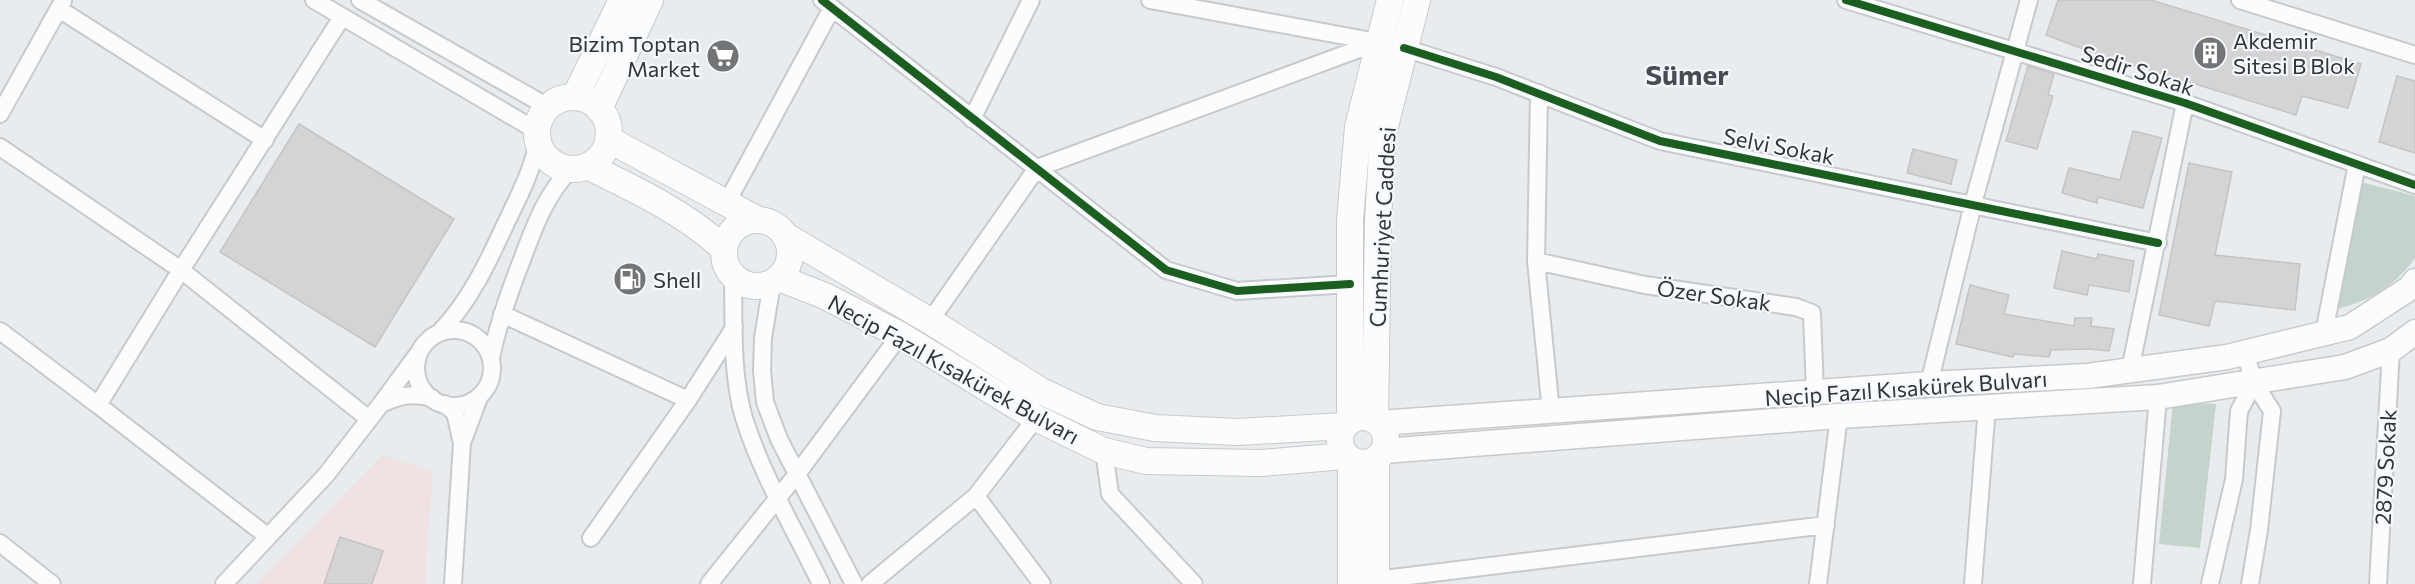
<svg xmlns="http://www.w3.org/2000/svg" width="2415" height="584" font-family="Commissioner,sans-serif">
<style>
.education{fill:#f0e2e2}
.green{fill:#c4d3cb}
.building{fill:#d4d4d4;stroke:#c5c4c5;stroke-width:1.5}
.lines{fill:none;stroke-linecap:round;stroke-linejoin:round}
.street-casing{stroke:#c7cacc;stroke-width:20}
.secondary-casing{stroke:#c7cacc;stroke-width:27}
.primary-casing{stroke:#c7cacc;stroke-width:28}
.street{stroke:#fcfcfc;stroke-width:16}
.secondary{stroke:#fcfcfc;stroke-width:24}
.primary{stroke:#fcfcfc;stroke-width:26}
.cycleway-casing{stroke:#f4f9ff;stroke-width:11}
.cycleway{stroke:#1b5e20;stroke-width:8}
.labels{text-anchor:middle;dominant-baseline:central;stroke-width:4.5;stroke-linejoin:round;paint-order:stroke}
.poi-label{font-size:22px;fill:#323436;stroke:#f4f9ff;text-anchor:start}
.street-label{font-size:22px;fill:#323436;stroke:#f4f9ff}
.district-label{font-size:28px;font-weight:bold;fill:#494d52;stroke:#f4f9ff}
</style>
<rect width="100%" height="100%" fill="#e9ecee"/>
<path class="education" d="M382,455L433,471L425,584H257Z"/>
<path class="green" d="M2361,182L2415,196V258C2394,287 2370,301 2336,309Z
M2173,402L2216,404L2200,548L2159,544Z"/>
<path class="building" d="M2058,0H2151L2361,64L2348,108L2302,96L2296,115L2094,53L2046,35Z
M2028,66L2054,74L2048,95L2053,96L2037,149L2006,141Z
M2397,76L2415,81V153L2379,142Z
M299,124L454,219L375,347L220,252Z
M2133,131L2162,138L2143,208L2098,197L2097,203L2062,193L2069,168L2120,180Z
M1913,149L1957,160L1951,184L1907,173Z
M2189,163L2232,172L2215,255L2300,264L2295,310L2215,301L2209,326L2159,315Z
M2062,251L2097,259L2098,254L2134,261L2129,292L2089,285L2087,295L2054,288Z
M1970,285L2009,295L2004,314L2074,326L2075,318H2092L2091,326L2114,329L2109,351L2087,349L2051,350L2049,357L2014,354L2013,357L1956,344Z
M340,537L383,551L372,584H324Z"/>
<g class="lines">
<g class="street-casing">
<path id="street" d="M314,0L537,131
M360,0L548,107
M822,0L1166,270L1237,291L1350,284
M1150,0L1377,42
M1846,0L2185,103L2415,185
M2240,0L2415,55
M59,9L265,140
M1404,48L1496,77L1660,141L2158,243
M1539,93L1536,261L1551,412
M0,114L63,1
M972,119L1031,0
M0,147L181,270L369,419
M727,202L832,8
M1536,261L1645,285L1796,307L1812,313L1815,393
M733,277C734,323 731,374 744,418C762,476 795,530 821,584
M772,283L763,338L762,371L765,402L779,439L854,584
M502,314L688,400
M930,321L1037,168L1378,42
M416 368a38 38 0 1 1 76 0a38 38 0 1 1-76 0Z
M0,331L98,405L181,270L342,17
M440,332C470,301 488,262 506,223C519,196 532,171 538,142
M2324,333L2357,164
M2245,352L2254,383L2272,411L2259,530L2250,584
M417,355L381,404C400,395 411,393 432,398
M491,358C497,328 507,299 518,270C532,234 543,197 571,169
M2130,370L2185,103
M1929,384L1973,204L2029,0
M445,404L455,413L462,443L480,395
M98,405L267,536
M1036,418L976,496L1042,584
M1104,451L1110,494L1194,584
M591,538L688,400L734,328
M0,543L52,584
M1376,580L1826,525
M224,584L326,475L381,404
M453,584L462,443
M709,584L797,474L900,335
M870,584L976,496
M1818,584L1839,416
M1973,584L1987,406
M2142,584L2158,397
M2210,584L2234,479L2239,411L2254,383
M2378,584L2391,350"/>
</g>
<g class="secondary-casing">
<path id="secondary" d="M1379,423L1929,384L2088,376L2227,357L2350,327L2410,288L2415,281
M1384,451L1839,416L2158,397L2345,367L2391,350L2415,332"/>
</g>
<g class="primary-casing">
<path id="primary" d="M575,97L622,0
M537 133a36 36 0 1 1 72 0a36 36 0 1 1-72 0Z
M599,109L650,0
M608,139L758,220
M587,166C635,189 685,213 723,248
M724 253a33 33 0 1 1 66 0a33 33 0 1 1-66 0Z
M784,235L930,321L1041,391L1097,417L1155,428L1238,432L1344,426
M779,278L825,296L900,335L1036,418L1104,451L1146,461L1261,463L1345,456
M1340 440a23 23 0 1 1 46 0a23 23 0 1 1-46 0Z
M1350,420V220L1358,127L1390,0
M1375,421L1378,221L1383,134L1417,0
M1376,459V584
M1351,461V584"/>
</g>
<use href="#street" class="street"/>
<use href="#secondary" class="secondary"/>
<use href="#primary" class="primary"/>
<g class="cycleway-casing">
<path id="cycleway" d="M822,0L1166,270L1237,291L1350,284
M1846,0L2185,103L2415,185
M1404,48L1496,77L1660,141L2158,243"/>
</g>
<use href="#cycleway" class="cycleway"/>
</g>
<defs>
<g id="building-disc" transform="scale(1.725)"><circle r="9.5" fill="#727476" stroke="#f4f9ff"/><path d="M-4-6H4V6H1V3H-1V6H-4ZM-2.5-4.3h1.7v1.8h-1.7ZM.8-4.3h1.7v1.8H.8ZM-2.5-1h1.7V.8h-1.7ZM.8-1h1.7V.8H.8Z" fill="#fff"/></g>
<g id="supermarket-disc" transform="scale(1.725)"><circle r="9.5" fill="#727476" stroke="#f4f9ff"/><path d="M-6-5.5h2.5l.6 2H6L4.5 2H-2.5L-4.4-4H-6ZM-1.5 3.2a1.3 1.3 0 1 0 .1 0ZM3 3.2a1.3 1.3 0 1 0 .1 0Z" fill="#fff"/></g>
<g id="fuel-disc" transform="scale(1.725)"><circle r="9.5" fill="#727476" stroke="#f4f9ff"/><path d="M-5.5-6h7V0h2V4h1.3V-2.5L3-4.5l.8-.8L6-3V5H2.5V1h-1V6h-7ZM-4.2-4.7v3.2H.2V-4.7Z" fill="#fff"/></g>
</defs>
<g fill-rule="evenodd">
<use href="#building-disc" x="2210" y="53"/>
<use href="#supermarket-disc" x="723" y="56"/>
<use href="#fuel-disc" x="630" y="279"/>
</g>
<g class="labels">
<g class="poi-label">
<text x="2233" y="40">Akdemir<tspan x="2233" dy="25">Sitesi B Blok</tspan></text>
<text x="700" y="43" text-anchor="end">Bizim Toptan<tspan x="700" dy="25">Market</tspan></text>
<text x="653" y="279">Shell</text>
</g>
<g class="street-label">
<text transform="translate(2138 70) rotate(18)">Sedir Sokak</text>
<text transform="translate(1779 146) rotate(11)">Selvi Sokak</text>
<text transform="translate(1382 227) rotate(-87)">Cumhuriyet Caddesi</text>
<text transform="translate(1714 295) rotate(8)">Özer Sokak</text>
<text transform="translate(954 369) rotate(29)">Necip Fazıl Kısakürek Bulvarı</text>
<text transform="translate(1906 388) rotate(-4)">Necip Fazıl Kısakürek Bulvarı</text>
<text transform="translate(2385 467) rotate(-87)">2879 Sokak</text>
</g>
<g class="district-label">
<text x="1687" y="74">Sümer</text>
</g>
</g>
</svg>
